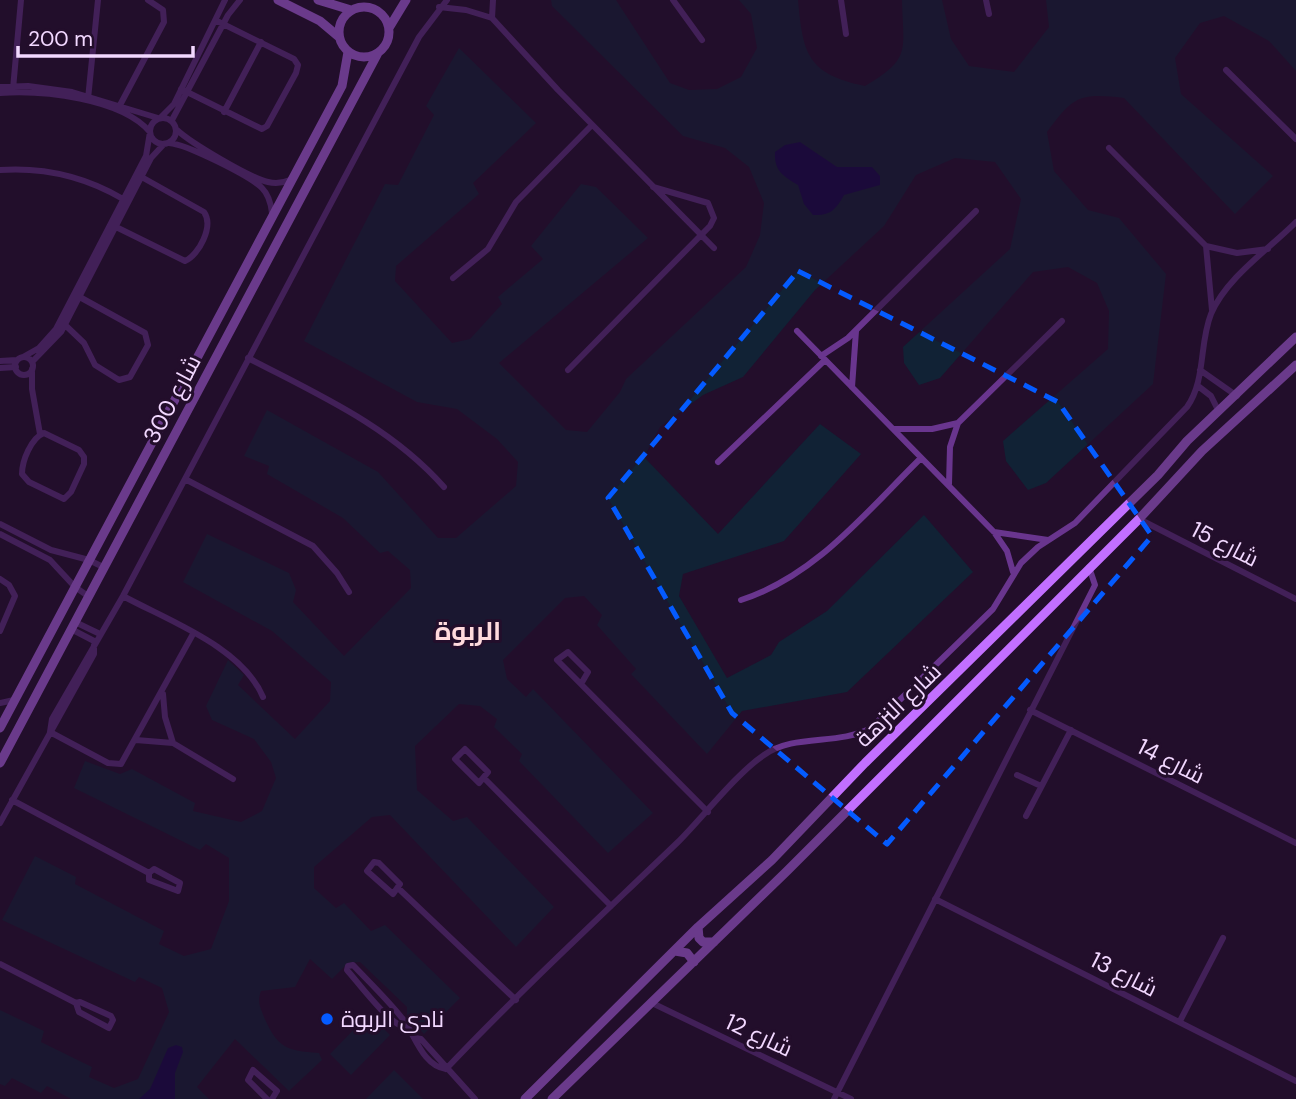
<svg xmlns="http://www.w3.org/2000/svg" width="1296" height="1099" font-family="'DM Sans',Cairo,sans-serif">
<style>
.green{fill:#112235}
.water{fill:#13064c}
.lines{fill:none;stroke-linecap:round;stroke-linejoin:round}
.street{stroke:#69358e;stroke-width:6}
.secondary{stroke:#c26fff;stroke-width:9}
.marked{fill:none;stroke:#045bff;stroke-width:5;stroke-dasharray:14 9;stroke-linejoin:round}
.poi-dot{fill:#045bff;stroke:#230e2b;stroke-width:2.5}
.labels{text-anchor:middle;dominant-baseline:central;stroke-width:6;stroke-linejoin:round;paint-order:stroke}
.street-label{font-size:23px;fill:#f2d8ff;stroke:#230e2b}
.poi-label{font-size:23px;fill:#f2d8ff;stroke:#230e2b;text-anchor:start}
.quarter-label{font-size:26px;font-weight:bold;fill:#ffdadd;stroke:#230e2b}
</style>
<rect width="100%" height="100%" fill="#230e2b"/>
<path class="green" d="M551,0H616L670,83L689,90L717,89L741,77L757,48L751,14L739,0H798C803,55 808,74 865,86C912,58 903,51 902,0H942L951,39L969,66L1014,72L1049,27L1046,0H1296V71L1269,41L1224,16L1200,23L1175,58L1181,94L1273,176L1235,214L1124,98C1079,93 1074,96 1047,132L1054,171L1088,210L1119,218L1166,274L1153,384L1046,483L1028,490L1006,461L1003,441L1108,349L1109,311L1097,283L1068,267L1033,272L940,378L919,385L904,363L903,347L1010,249L1021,199L995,162L955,158L916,175L884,226L815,290L743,377L703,395L660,427L644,457L718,534L820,424L861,454L784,541L683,574L679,596L727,678L771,655L779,642L827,611L924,515L973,572L847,692L742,711L707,754L631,674L636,669L597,625L602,615L584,596L565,598L503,660L507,679L526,697L533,689L653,813L608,853L519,761L522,754L494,727L497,719L480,706L459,704L415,746L417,790L453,821L467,817L554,907L516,947L390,815L372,817L314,867V888L336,908L344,903L371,931L385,925L460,998L424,1034L407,1016V1007L360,962L348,963L332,979L310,959L295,987L261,991C257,1002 260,1006 264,1017C277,1047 286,1051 319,1053L322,1060L289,1091L235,1039L197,1087L209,1099H71L47,1086L41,1093L12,1078L5,1086L0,1084V1010L44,1031L41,1042L92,1067L89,1077L114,1088L138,1079L169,1012L162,988L139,977L135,982L2,920L35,856L76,877L75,884L164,931L159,944L184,956L211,949L229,901V858L206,844L200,850L74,788L85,761L120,774L132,769L195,803L193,811L241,822L262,811L276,778L271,762L254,739L212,720L206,706L228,660L244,675L238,685L295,739L330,701L331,682L272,631L183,582L207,534L289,573L296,590L293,602L344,656L411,588L410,570L388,551L380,553L343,518L267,474L269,466L244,456L267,410L378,472L438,538H456L516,486L518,462L497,439L457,409L417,402L304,341L385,184L398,185L434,115L426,106L459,48L536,123L473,183L479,194L396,266L395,281L452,343L470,339L502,304L498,297L543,259L531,246L581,184L596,187L648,238L499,363L566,430L587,432L620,392L626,379L746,267L760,235L764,203L749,167L725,148L683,136L552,6Z
M369,1014L390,1035L351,1075L330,1054Z
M394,1070L423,1099H366Z"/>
<path class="water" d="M800,142L837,167H872L880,176V185L844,195C836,209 831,216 813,215L804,204L798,185C783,176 774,171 775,152L785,145Z
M176,1045L182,1047L183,1052L175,1073V1099H139L150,1089L168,1048Z"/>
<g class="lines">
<path class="street" d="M673,0L702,40
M841,0L846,34
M986,0L989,14
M439,7L466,10L492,18L558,90L714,248
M492,18L493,0
M1226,70L1296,139
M0,87L28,86L72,92L158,118
M13,89L21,0
M181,89L262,129L267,126L296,73L298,65L294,59L217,21
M0,93C42,90 121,98 150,132
M88,99L98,0
M119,107L164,22L163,10L148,0
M224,112L261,42
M150 131a13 13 0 1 1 26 0a13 13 0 1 1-26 0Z
M160,118L174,104L225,0
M172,120L228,15L240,0
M177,130C191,143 250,178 268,182C276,184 283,183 290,180
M169,143C186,144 250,176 262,188C269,195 271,204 272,213
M1109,148L1206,246L1237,253L1268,249
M0,170C45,167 84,176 123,199
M112,225L185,261C199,255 214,226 204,212L138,175
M1206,246L1212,310
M453,278L488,249L516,202L592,125
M62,322L84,343L95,365L119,380L130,377L148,345L145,333L76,295
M797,331L994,532L1007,551L1013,572
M821,356L848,338L976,211
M23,357L39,348L56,329L146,156L150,132
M15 366a9 9 0 1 1 18 0a9 9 0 1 1-18 0Z
M248,358C319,395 390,426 444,487
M0,361L17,360
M32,362L61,332L151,158L164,144
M0,368L16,367
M32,369V389L40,434
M568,370L710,226L714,218L708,203L653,187
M1200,370L1237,396
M1198,386L1211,396L1219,412
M852,387L856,331
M894,429H932L958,423
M44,433L79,450L84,457V464L71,492L64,499L29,482L22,474C22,461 31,438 44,433Z
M718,462L825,360
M185,479L313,546L337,573L349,592
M949,484L950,447L958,423L1062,321
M1139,519L1296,599
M0,524L51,550L89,560L103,567
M994,532L1048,540
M0,534L50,560L75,587L88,596
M0,579L9,585L15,596L0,631
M123,596C169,621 242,647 263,697
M741,600C816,576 867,511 921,458
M75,622L100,634
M71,629L96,642
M581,684L588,672L568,652L557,660L708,812
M163,694L165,717L173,743
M0,703L14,700
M1030,710L1296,843
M50,732L52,719L123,596L419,37L447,0
M50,732L108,763L121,764L193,634
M136,740L173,743L233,779
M465,749L488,772L479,783L455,759Z
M1017,775L1041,786
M484,778L611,906
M12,800L149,873
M1026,816L1071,730
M0,823L94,654V645
M374,862L379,863L400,884L393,894L367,871Z
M154,869L180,883L178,891L149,880V873Z
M398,888L516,1000
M935,899L1296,1081
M0,964L76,1003
M80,1002L111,1016L113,1020L109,1028L79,1012L76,1003Z
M652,1003L851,1099
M1180,1021L1223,938
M406,1028C389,1024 360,985 347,970L348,966L353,965C369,982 387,999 402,1018C414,1032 422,1066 446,1069
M415,1038L421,1039L475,1099
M446,1069C520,991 600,917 678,842C703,817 737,773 764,755C795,733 838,746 871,728L993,609L1021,563L1038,547L1075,523L1187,407C1206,380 1199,344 1211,314C1226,278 1269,249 1296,222
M267,1099L248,1080L253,1070L277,1091L272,1099
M834,1099L1095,585L1089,567"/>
<path class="secondary" d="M278,0L320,21L339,37
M318,0L351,10
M339 32a25 25 0 1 1 50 0a25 25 0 1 1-50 0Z
M389,28L406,0
M0,728L342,86L348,52
M0,763L378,53
M698,927L699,938L703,942H714
M675,951L687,953L694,962
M525,1099L698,927L772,860L865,763L1158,475L1187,441L1296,337
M552,1099L787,871L1139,519L1202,451L1296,365"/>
</g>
<path d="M0 0H1296V1099H0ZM798,271L1058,402L1152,536L887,844L732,713L608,498Z" fill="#230e2b" fill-opacity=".55" fill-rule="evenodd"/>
<path class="marked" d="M798,271L1058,402L1152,536L887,844L732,713L608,498Z"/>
<circle class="poi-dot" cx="327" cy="1019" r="7"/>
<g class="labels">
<g class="street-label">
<text transform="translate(172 399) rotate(-62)">شارع 300</text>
<text transform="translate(1225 544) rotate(27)">شارع 15</text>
<text transform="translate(898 705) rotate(-44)">شارع النزهة</text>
<text transform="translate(1171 761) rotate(27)">شارع 14</text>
<text transform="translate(1124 974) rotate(27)">شارع 13</text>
<text transform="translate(759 1035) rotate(25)">شارع 12</text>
</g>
<g class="poi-label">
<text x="341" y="1019">نادى الربوة</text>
</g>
<g class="quarter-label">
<text x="468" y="631">الربوة</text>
</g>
</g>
<path d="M18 46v10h175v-10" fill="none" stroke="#f2d8ff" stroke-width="3.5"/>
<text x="28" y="46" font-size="21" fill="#f2d8ff" stroke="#230e2b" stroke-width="5" paint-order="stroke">200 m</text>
</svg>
